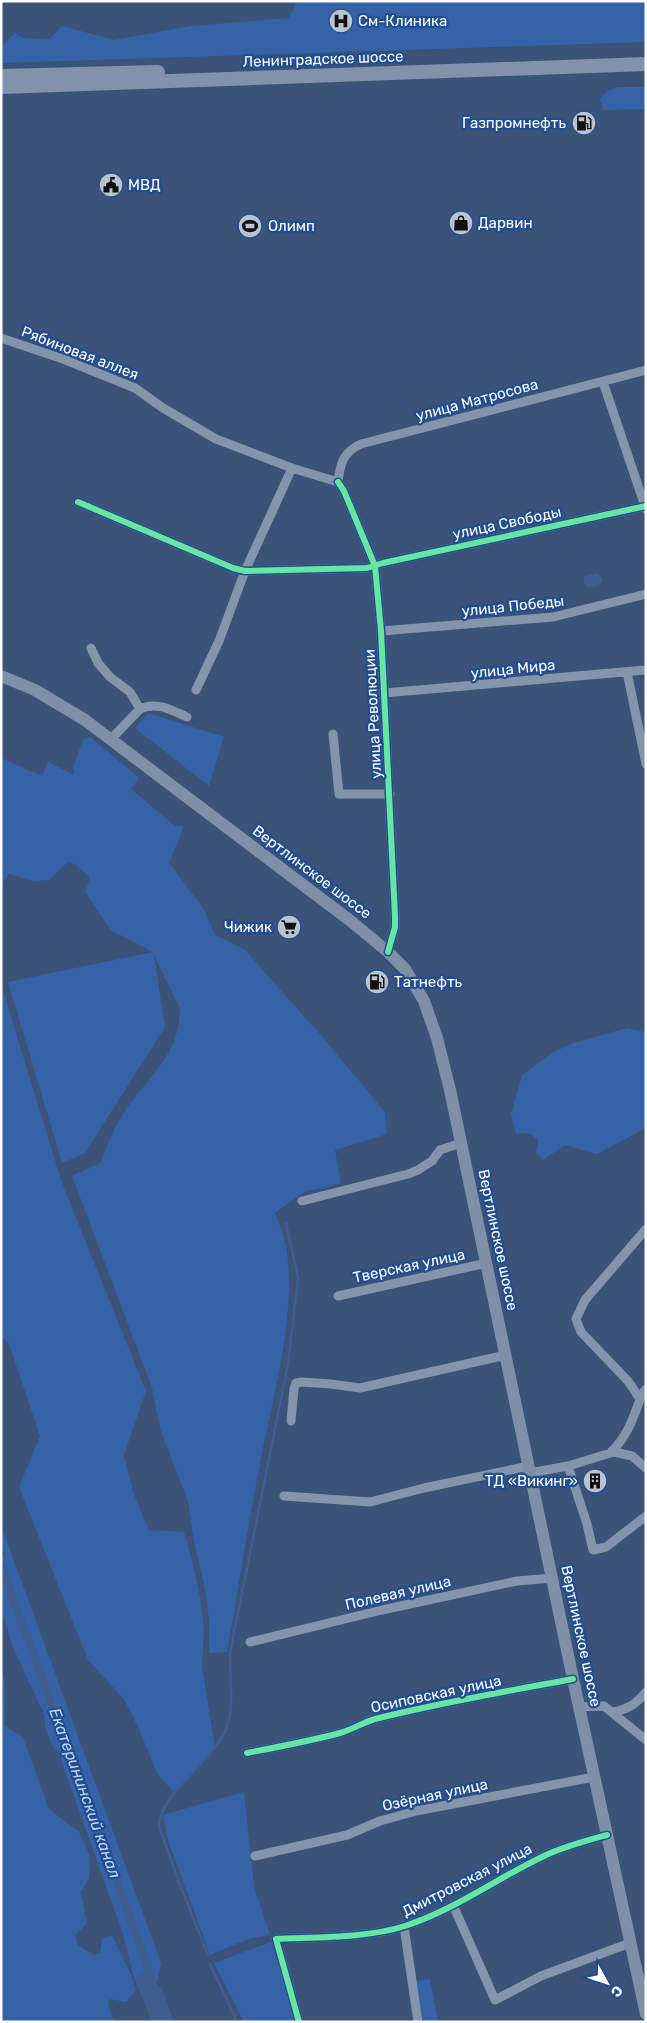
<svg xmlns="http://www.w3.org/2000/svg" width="647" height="2023" font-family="Rubik,sans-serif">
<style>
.green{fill:#3663a8}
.water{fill:#3f5d8e}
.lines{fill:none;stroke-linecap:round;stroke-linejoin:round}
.stream{stroke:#3f5d8e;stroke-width:2.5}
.canal{stroke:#3f5d8e;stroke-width:8}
.minor{stroke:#8394ab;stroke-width:9}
.secondary{stroke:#7f8fa7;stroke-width:12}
.trunk{stroke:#8292aa;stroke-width:14}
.cycleway-casing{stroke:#214d92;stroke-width:9}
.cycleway{stroke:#66e7a1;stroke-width:6}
.labels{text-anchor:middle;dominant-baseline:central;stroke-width:4.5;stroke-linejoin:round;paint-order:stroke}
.poi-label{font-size:15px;fill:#fff;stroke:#214d92;text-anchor:start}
.street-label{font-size:15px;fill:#fff;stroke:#214d92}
.water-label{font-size:16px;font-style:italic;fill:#bfd5f4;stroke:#214d92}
</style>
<rect width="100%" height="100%" fill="#3b5378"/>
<path class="green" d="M297,1H646V42L1,63V47L15,33L22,38L50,39L62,26L114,40L191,26L289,18Z
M617,87H646V109L603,110L600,99L608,91Z
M148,713L224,737L209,786L135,728Z
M90,737L139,778L131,789L175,826H184L169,863L203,908L215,935L244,949L320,1034L385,1112L387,1134L335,1150L341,1183L304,1192L275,1213C278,1221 282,1229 284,1238C301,1304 271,1402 259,1469C247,1530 238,1591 227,1652L209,1653V1622L205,1588L194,1542L188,1501L161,1432L152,1388L72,1176L100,1163C107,1147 113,1129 123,1114C146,1078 180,1056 180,1009L154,955L165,1027L85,1153L62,1163L8,982L153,952L111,930L85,892L90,878L75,864L68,862L49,880L34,881L9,874L1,884V758L42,776L48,762L74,775L73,767L83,740Z
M1,984L62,1183L146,1391L124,1455L134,1495L149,1530L184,1532L193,1564L200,1597L204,1628L202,1666L215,1748L175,1794L157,1773L139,1729L124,1699L88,1660L19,1487L40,1436L9,1344L1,1337Z
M627,1028L644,1032L646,1030V1128L597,1154L565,1145L543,1160L536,1152L538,1140L531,1134L516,1133L511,1114L522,1075L552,1053L573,1043Z
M3,1531L161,1963L157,1982L152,1976L151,1968H145L142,1974L134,1978L122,1931L59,1754L51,1743L46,1730L44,1714L12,1645L1,1608V1556L4,1555L1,1538Z
M1,1668C8,1686 3,1707 5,1726L23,1737L49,1809L79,1832L90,1856L89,1878L81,1892L87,1923L75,1936L78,1945L94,1955L100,1953L102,1939L112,1935L132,1977L136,1990L126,2002L110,1999L108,2005L114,2022H1Z
M244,1792L254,1887L270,1935L248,1939L210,1955L168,1840L163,1815Z
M271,1942L296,2022H244L214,1963Z
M430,1979L438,2022H423L416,1981Z"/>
<path class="water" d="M598,573L602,579C601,587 592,588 586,586L583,581L585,576Z
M148,1967L151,1968L152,1976L163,1991L174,2022H152L134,1978L142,1974L145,1968Z"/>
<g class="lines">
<path class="stream" d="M208,1955L180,1885L159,1826C159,1794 214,1760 226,1729C236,1703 228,1674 231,1648L288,1364L298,1278L286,1223
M210,1964L237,2022"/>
<path class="canal" d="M1,1565L151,1975"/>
<path class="minor" d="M1,338L63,359L135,388L163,408L216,439L292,468L338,482
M603,382L646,509
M338,482L344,491L375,566L381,631L395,916V927L388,952
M338,482C340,464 343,452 361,444L646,370
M78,502L233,568L245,571L367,568L383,563L646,506
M381,631L553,617L646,594
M91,648L98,663L110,677L130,692L140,709C156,701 171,710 187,717
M627,672L646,764
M196,690L219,641L245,571L292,468
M384,693L646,670
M333,734L339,794H390
M111,739L140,709
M302,1201L408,1174L418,1170L432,1161L440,1150L461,1143
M338,1296L487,1263
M640,1399L628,1381L581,1332L576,1319L585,1300L646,1229
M291,1421L294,1389L296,1383L302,1382L331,1384L360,1388L506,1355
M611,1452C628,1436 634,1416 642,1394L646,1389
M568,1466L587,1524L593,1550L606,1547L646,1516
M530,1473L568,1466L614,1452L632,1456L646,1468
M284,1496L370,1502L424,1488L529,1466
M250,1642L382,1610L517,1581L553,1578
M580,1707L604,1706L646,1740
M613,1712C629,1709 636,1704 646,1692
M247,1753C278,1747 310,1741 340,1733C354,1729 365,1721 379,1718C443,1702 508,1691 573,1679
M255,1856L347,1835L380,1821L416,1811L594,1777
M453,1905L495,2000L541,1976L630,1943
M404,1926L418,2022
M299,2022L276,1939C315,1937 368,1938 405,1926C454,1910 496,1879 542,1857C562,1847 585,1841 607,1835"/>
<path class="secondary" d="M1,676L35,690L85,720L352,922L388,952L405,969L424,1001L437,1038L450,1090L573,1679L646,2014"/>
<path class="trunk" d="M1,76L158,72
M1,87L646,64"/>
<g class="cycleway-casing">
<path id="cycleway" d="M338,482L344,491L375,566L381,631L395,916V927L388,952
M78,502L233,568L245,571L367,568L383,563L646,506
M247,1753C278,1747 310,1741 340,1733C354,1729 365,1721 379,1718C443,1702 508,1691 573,1679
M299,2022L276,1939C315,1937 368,1938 405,1926C454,1910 496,1879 542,1857C562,1847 585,1841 607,1835"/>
</g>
<use href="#cycleway" class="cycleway"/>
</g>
<defs>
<g id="hospital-disc" transform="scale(1.25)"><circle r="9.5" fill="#bac3d0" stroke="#214d92"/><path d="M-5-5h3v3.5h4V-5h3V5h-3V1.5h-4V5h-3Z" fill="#111"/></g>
<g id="fuel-disc" transform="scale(1.25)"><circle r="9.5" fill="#bac3d0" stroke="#214d92"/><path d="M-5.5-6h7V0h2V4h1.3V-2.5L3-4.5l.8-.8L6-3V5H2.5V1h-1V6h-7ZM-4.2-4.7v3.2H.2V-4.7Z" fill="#111"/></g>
<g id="civic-disc" transform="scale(1.25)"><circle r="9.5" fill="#bac3d0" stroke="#214d92"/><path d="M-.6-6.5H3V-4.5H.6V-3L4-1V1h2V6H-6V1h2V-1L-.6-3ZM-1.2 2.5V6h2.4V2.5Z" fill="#111"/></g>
<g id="shop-disc" transform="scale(1.25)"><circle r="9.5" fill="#bac3d0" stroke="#214d92"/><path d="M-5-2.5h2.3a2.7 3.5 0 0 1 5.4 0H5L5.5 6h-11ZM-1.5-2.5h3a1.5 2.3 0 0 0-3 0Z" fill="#111"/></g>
<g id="stadium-disc" transform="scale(1.25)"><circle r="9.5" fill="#bac3d0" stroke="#214d92"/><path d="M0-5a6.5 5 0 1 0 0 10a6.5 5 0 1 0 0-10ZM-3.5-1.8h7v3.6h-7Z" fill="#111"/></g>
<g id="supermarket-disc" transform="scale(1.25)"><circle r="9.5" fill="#bac3d0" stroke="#214d92"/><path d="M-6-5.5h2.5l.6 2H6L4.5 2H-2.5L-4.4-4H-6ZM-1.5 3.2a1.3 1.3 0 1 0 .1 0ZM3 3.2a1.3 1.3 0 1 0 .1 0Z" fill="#111"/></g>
<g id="building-disc" transform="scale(1.25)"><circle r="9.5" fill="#bac3d0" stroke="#214d92"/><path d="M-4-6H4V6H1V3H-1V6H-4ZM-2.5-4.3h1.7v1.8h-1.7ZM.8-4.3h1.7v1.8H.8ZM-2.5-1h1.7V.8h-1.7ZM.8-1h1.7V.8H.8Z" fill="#111"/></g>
</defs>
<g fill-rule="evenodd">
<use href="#hospital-disc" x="341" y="21"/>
<use href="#fuel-disc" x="584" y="123"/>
<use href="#civic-disc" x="111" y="185"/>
<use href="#shop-disc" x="461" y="223"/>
<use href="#stadium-disc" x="250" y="226"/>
<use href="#supermarket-disc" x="289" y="927"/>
<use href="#fuel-disc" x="377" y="982"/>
<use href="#building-disc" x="595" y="1481"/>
</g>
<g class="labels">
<g class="poi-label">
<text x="358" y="21">См-Клиника</text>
<text x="566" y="123" text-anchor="end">Газпромнефть</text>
<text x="128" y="185">МВД</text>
<text x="478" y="223">Дарвин</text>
<text x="268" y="226">Олимп</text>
<text x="272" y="927" text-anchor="end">Чижик</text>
<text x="394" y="982">Татнефть</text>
<text x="578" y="1481" text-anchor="end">ТД «Викинг»</text>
</g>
<g class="street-label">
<text transform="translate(323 59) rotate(-2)">Ленинградское шоссе</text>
<text transform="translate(80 353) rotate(21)">Рябиновая аллея</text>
<text transform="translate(477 400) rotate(-15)">улица Матросова</text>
<text transform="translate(507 523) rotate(-12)">улица Свободы</text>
<text transform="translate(513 606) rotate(-6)">улица Победы</text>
<text transform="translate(513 669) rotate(-6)">улица Мира</text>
<text transform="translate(373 714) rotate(-93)">улица Революции</text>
<text transform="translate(312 872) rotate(37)">Вертлинское шоссе</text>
<text transform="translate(498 1240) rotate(78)">Вертлинское шоссе</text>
<text transform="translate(409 1266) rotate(-12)">Тверская улица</text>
<text transform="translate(398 1593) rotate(-13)">Полевая улица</text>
<text transform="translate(581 1636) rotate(78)">Вертлинское шоссе</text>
<text transform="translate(436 1694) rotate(-12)">Осиповская улица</text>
<text transform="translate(435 1795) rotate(-12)">Озёрная улица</text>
<text transform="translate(467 1880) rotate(-27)">Дмитровская улица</text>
</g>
<g class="water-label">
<text transform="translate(85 1793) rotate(70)">Екатерининский канал</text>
</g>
</g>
<rect width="647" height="2023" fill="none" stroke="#ffffff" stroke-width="5"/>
<g transform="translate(607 1983) rotate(130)" stroke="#214d92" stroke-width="4" paint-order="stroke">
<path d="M0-4L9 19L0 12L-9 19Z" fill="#ffffff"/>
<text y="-8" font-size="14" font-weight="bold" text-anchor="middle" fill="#ffffff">С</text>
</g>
</svg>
